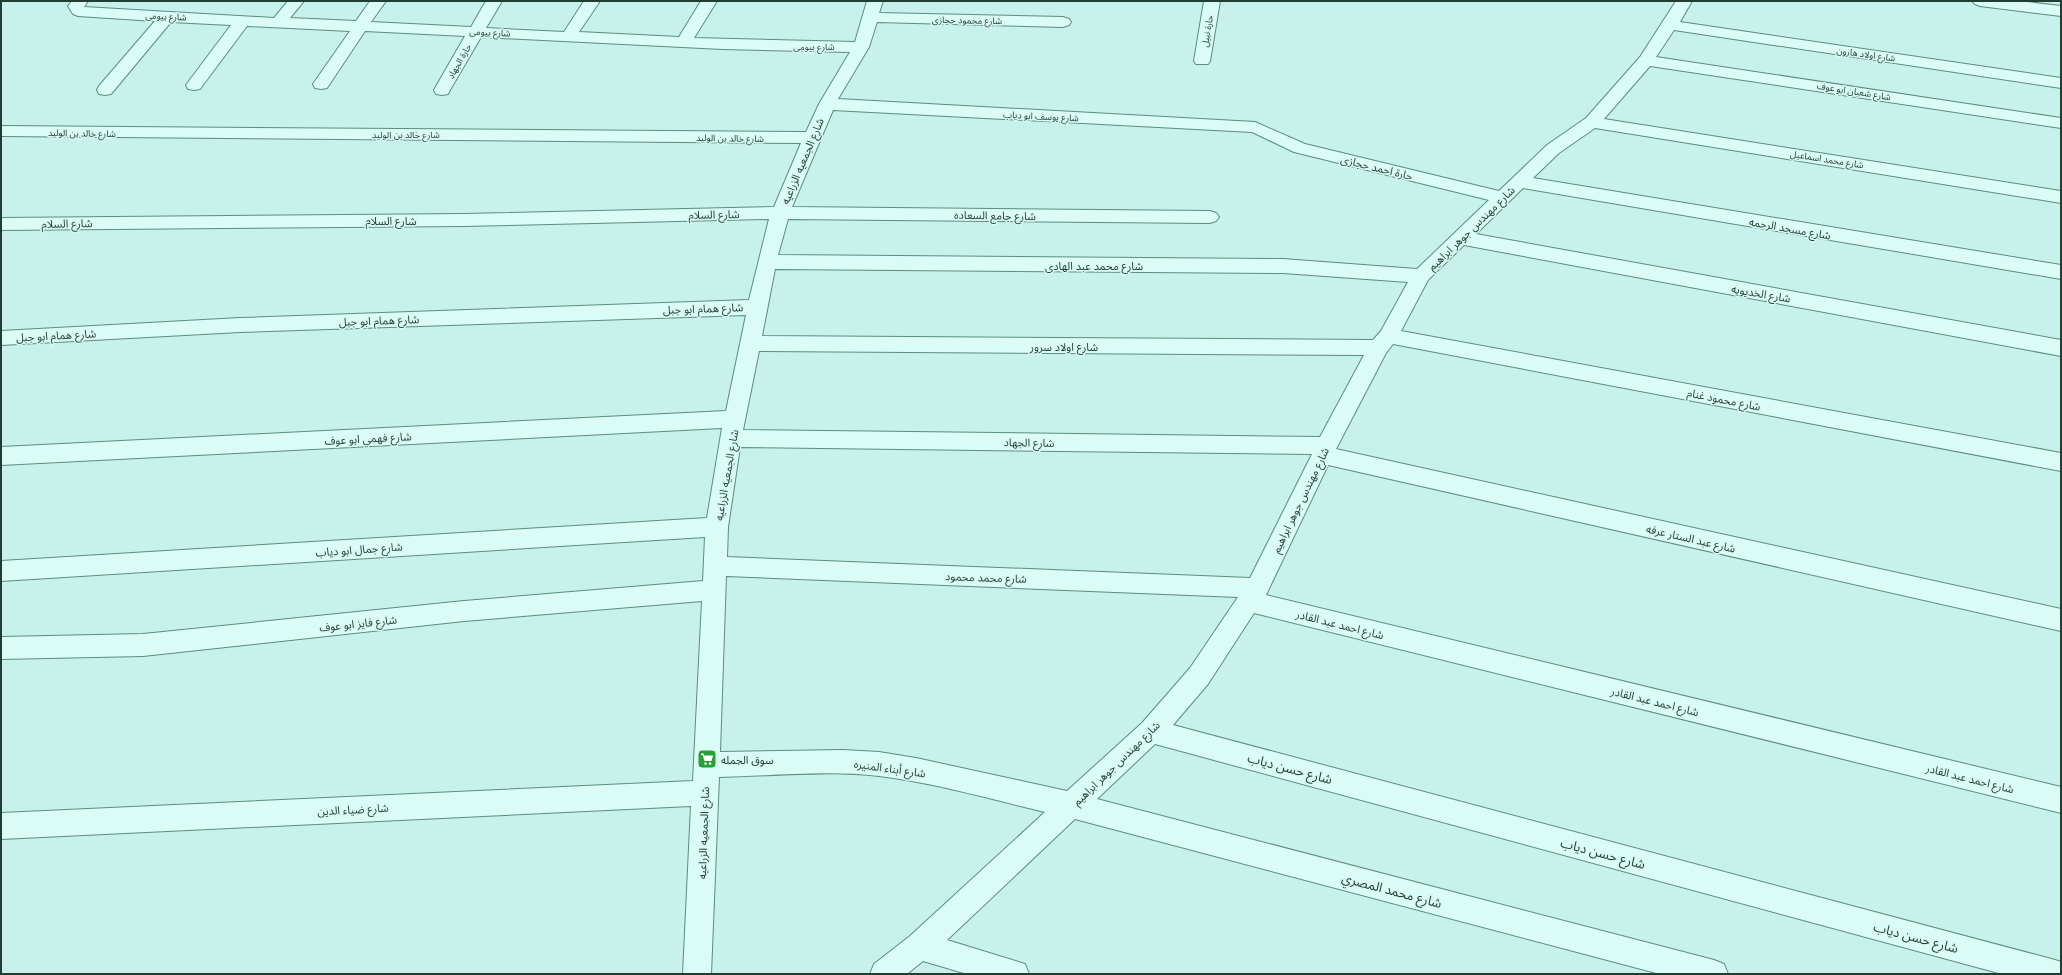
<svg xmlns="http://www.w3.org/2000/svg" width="2062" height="975" font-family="'Noto Serif','Noto Sans Arabic',serif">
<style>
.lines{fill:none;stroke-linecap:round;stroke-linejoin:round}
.street-casing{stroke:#5a8e7d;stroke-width:2}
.street{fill:#dbfbf6;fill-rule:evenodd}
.labels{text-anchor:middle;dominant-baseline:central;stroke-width:3;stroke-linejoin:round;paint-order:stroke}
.far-street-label{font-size:9px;fill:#1f3d32;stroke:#d7f8f3}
.street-label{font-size:11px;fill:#1f3d32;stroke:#d7f8f3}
.poi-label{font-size:11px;fill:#1f3d32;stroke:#d7f8f3;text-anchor:start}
.near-street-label{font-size:13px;fill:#1f3d32;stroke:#d7f8f3}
</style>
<rect width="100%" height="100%" fill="#c7f1ea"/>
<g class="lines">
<g class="street-casing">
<path id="street" d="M72,1H88L84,7L274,18L288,1H304L290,18L356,21L370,1H386L371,22L471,27L486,1H502L486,28L564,32L584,1H600L579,32L679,37L701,1H717L694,38L855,42L867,1H883L879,13L1063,17L1069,19L1071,22L1069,25L1063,27L877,22L869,47L838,99L1255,122L1305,144L1499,191L1547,145L1586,118L1640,57L1676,1H1692L1680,22L2061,78V88L1674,30L1656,57L2061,118V128L1650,66L1604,119L2061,191V203L1595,128L1559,153L1533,178L2061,265V279L1523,188L1476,234L2061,340V356L1464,245L1428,280L1401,331L2061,453V471L1393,344L1386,353L1336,449L2061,609V631L1328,465L1266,595L2061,787V813L1254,613L1208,684L1173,725L2055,960L2061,962V974H2002L1155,744L1097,799L1714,960L1724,964L1728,974H1660L1075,819L947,940L1025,964L1029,974H967L923,961L907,974H870L874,964L910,936L1045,812C990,799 935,783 879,776C827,770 772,776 719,777L711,974H683L691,806L1,839V813L693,781L702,601L464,621L143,656L1,659V637L143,634L464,601L703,581L705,537L1,581V561L707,518L722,428L1,465V447L726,411L746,315L240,332L1,345V331L240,318L749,300L769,219L463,226L1,230V218L463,214L774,207L801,143L1,136V126L806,132L819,104L850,52L722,49L481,37L450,90L448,94L442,95L436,94L434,90L465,36L365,31L327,88L321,89L315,88L313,84L350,31L247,26L200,89L194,90L188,89L186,85L231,25L171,22L111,94L105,95L99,94L97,90L99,86L155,21L78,16L73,14L68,6ZM833,110L1252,132L1294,152L1489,200L1417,269L1283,259L778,255L788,219L1210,223L1216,221L1219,217L1216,213L1210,211L792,207ZM775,269L1283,273L1408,282L1381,331L1373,340L762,336ZM759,351L1364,355L1320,437L743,430ZM740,447L1312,454L1250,578L727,557L728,527ZM726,576L1238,597L1190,668L1142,723L1067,791L916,758L879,752L843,750L720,752Z
M1204,1H1220L1210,61L1208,64H1196L1194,61Z
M1972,1H2018L2061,6V16L1980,6L1975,4Z"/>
</g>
<use href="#street" class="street"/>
</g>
<defs>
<g id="supermarket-square" transform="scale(1)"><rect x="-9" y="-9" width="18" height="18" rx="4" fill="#27a137" stroke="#d7f8f3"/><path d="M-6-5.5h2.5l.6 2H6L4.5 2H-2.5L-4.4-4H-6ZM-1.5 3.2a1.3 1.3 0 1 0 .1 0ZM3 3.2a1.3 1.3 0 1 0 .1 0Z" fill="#fff"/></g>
</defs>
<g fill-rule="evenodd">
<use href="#supermarket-square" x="707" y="759"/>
</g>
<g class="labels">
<g class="far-street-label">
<text transform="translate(166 16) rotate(3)">شارع بيومى</text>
<text transform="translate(967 20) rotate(1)">شارع محمود حجازى</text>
<text transform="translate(1207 31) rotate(-80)">حارة نبيل</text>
<text transform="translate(490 32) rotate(3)">شارع بيومى</text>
<text x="814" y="46">شارع بيومى</text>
<text transform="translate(1866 54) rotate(8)">شارع اولاد هارون</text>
<text transform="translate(459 61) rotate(-60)">حارة الجهاد</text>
<text transform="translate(1854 91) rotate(9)">شارع شعبان ابو عوف</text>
<text transform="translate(1041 116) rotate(3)">شارع يوسف ابو دياب</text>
<text transform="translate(82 133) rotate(1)">شارع خالد بن الوليد</text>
<text x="406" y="134">شارع خالد بن الوليد</text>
<text transform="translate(730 138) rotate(1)">شارع خالد بن الوليد</text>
<text transform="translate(1827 159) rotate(9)">شارع محمد اسماعيل</text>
</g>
<g class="street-label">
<text transform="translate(802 161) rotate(-67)">شارع الجمعيه الزراعيه</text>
<text transform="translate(1377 167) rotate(14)">حارة احمد حجازى</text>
<text transform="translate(714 214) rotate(-1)">شارع السلام</text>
<text transform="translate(995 215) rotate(1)">شارع جامع السعاده</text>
<text x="391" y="220">شارع السلام</text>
<text transform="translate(67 223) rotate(-1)">شارع السلام</text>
<text transform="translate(1471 228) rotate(-44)">شارع مهندس جوهر ابراهيم</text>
<text transform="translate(1790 228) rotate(10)">شارع مسجد الرحمه</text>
<text x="1094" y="265">شارع محمد عبد الهادى</text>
<text transform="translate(1761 293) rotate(10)">شارع الخديويه</text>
<text transform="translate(703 308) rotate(-2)">شارع همام ابو جبل</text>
<text transform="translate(379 320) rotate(-2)">شارع همام ابو جبل</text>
<text transform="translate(56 335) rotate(-3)">شارع همام ابو جبل</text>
<text x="1064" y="346">شارع اولاد سرور</text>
<text transform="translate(1724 399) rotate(11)">شارع محمود غنام</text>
<text transform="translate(368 438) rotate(-3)">شارع فهمي ابو عوف</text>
<text transform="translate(1029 442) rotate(1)">شارع الجهاد</text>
<text transform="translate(726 475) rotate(-80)">شارع الجمعيه الزراعيه</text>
<text transform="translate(1300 500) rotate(-64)">شارع مهندس جوهر ابراهيم</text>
<text transform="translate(1691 538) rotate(13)">شارع عبد الستار عرفه</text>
<text transform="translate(359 549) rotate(-4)">شارع جمال ابو دياب</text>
<text transform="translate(986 577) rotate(2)">شارع محمد محمود</text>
<text transform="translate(358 623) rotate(-6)">شارع فايز ابو عوف</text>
<text transform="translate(1340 624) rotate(14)">شارع احمد عبد القادر</text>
<text transform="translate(1655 701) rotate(14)">شارع احمد عبد القادر</text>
<text transform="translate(1116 763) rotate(-44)">شارع مهندس جوهر ابراهيم</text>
<text transform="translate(890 768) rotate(8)">شارع أبناء المنيره</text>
<text transform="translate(1970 778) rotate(14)">شارع احمد عبد القادر</text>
<text transform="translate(353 809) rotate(-3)">شارع ضياء الدين</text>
<text transform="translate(703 833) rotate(-88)">شارع الجمعيه الزراعيه</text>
</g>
<g class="poi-label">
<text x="721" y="759">سوق الجمله</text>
</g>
<g class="near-street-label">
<text transform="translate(1290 768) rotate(15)">شارع حسن دياب</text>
<text transform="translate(1603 853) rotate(15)">شارع حسن دياب</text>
<text transform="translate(1392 890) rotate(15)">شارع محمد المصري</text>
<text transform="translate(1916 937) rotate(15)">شارع حسن دياب</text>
</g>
</g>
<rect width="2062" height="975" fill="none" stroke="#1f3d32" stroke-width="4"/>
</svg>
